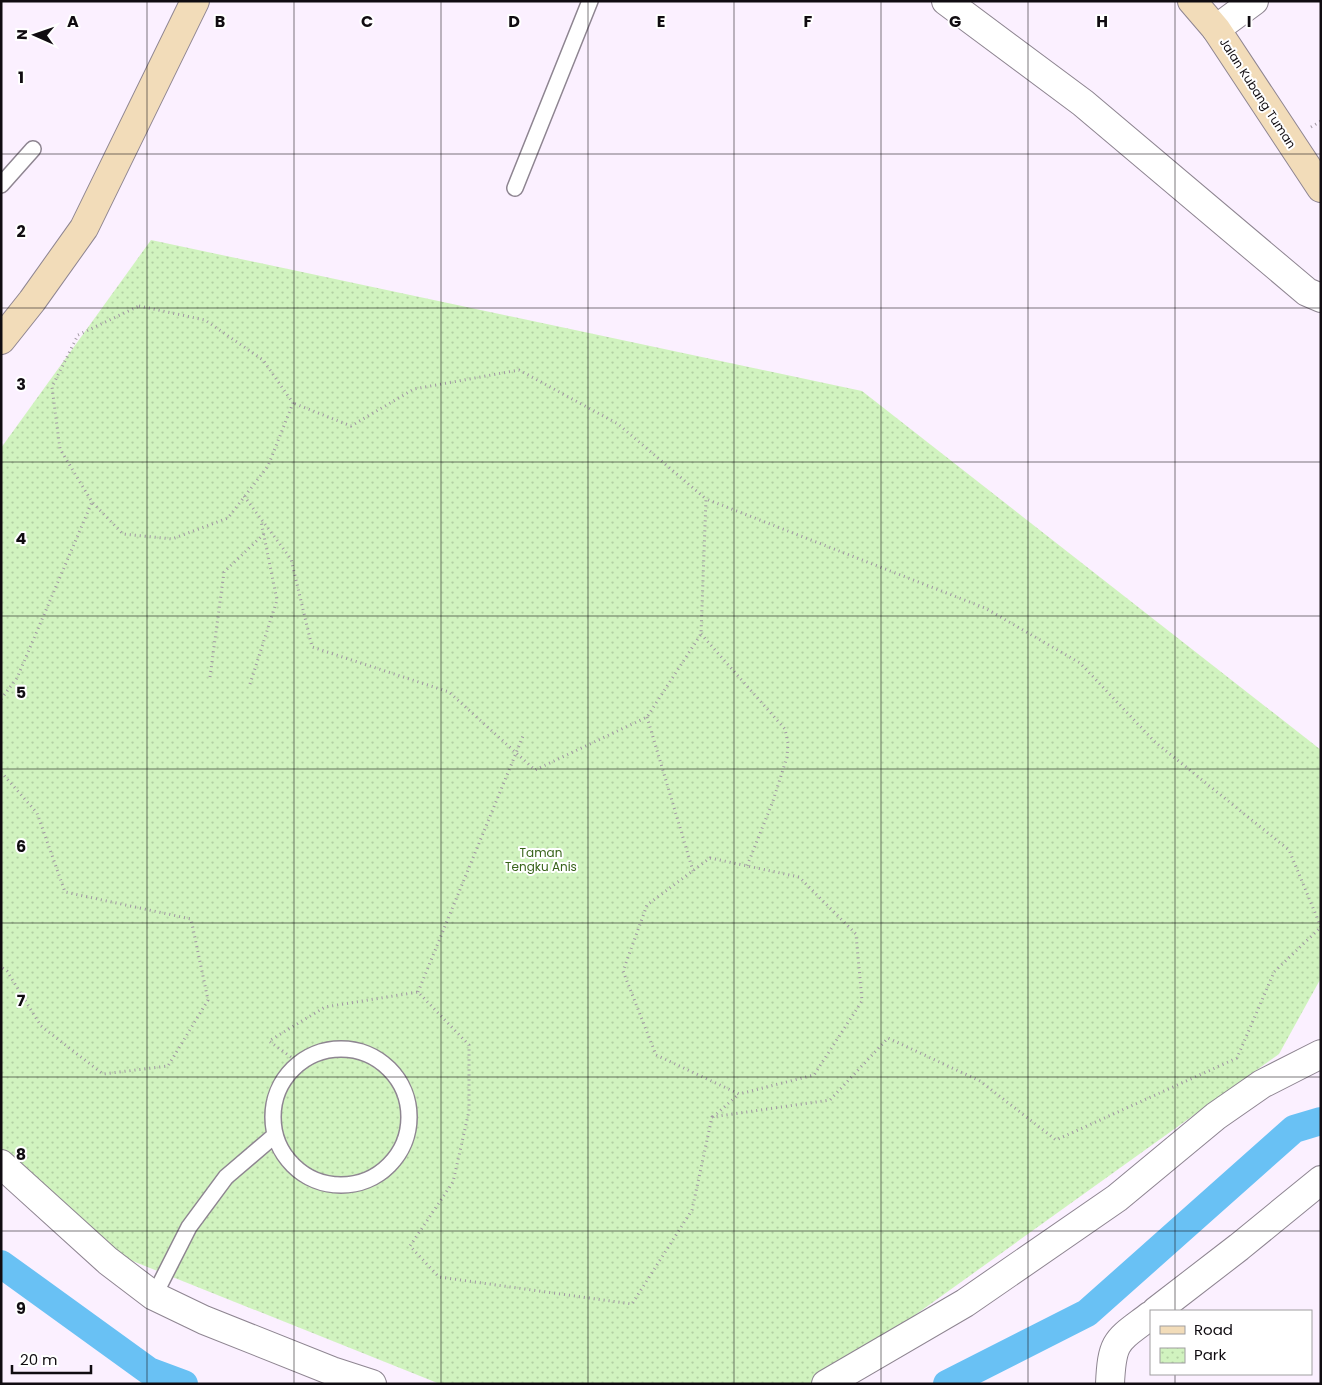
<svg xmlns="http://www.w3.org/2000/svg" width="1322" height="1385" font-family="Poppins,sans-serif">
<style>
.park{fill:url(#park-dots)}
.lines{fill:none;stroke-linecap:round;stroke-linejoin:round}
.canal{stroke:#69c1f4;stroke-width:28}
.lane-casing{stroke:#8e8591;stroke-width:18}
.street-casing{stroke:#8e8591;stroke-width:30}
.secondary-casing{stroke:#8e8591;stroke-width:30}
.path{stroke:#a097a2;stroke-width:3;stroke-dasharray:1 4;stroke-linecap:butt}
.lane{stroke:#fff;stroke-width:15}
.street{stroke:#fff;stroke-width:28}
.secondary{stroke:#f2dcb9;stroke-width:28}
.grid{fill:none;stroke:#100c11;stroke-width:1;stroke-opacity:0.55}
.labels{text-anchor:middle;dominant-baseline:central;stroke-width:4;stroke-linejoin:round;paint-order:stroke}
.street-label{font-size:12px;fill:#100c11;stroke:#fff}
.park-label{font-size:12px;fill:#38631a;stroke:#fff}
.grid-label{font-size:16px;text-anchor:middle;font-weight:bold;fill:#100c11;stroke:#fff;stroke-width:4;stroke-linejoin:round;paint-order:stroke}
</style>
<defs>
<pattern id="park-dots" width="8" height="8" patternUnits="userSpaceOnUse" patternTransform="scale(1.25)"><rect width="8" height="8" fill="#d1f3bf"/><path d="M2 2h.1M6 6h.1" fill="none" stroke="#b2cfa3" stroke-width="1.8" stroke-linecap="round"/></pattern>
</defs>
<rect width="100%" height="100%" fill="#fbf0ff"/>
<path class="park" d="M151,240L862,391L1321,750V978L1279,1054L837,1371L809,1384H440L115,1254L1,1154V448Z"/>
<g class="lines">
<path class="canal" d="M1,1264L149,1371L184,1384
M947,1384L1087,1313L1294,1129L1321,1121"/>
<g class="lane-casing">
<path id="lane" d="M1,185L33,149
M515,188L590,1
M273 1117a68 68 0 1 1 136 0a68 68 0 1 1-136 0Z
M154,1296L189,1227L226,1177L274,1136"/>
</g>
<g class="street-casing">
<path id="street" d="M946,1L1083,103L1307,292L1321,298
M1216,29L1254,1
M1,1164L108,1261L154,1296L204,1320L332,1371L372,1384
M1156,1311L1239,1247L1321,1180
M826,1384L965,1303L1117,1198L1216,1116L1262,1084L1321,1054
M1110,1384C1112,1339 1117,1341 1151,1315"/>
</g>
<g class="secondary-casing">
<path id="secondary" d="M1192,1L1216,29L1321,188
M1,340L32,301L84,228L195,1"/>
</g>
<path class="path" d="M1311,127L1321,121
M139,306L205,320L263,360L293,403L268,466L228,518L172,539L123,534L92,502L60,449L52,387L78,335Z
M244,496L291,559L312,647L449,692L535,770L647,717L701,634L706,499L618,424L519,370L414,389L351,426L293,403
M701,634L785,729L788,743L787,757L773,801L747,866
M210,677L224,572L264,534
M250,684L277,600L261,521
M1,699L17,678L92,502
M647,717L693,871
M1,772L37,813L65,892L191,919L208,1000L168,1066L103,1074L41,1026L7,971L1,967
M710,858L799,877L856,934L862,1001L814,1075L739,1094L656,1055L623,971L647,905Z
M418,992L523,736
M299,1063L269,1041L325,1007L418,992L469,1045V1111L453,1182L410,1246L439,1277L632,1304L692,1210L712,1117L830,1100L888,1038L980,1081L1056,1140L1237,1058L1274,972L1321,927L1289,850L1155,742L1080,663L985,608L706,499
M713,1117L739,1094"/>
<use href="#lane" class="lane"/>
<use href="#street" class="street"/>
<use href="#secondary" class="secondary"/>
</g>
<path class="grid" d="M147,1V1384M294,1V1384M441,1V1384M588,1V1384M734,1V1384M881,1V1384M1028,1V1384M1175,1V1311M1,154H1321M1,308H1321M1,462H1321M1,616H1321M1,769H1321M1,923H1321M1,1077H1321M1,1231H1321M1175,1374V1384"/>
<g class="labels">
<g class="street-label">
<text transform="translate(1258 93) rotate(57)">Jalan Kubang Tuman</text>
</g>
<g class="park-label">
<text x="541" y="852">Taman<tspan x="541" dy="14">Tengku Anis</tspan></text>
</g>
</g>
<g class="grid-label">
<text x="73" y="27">A</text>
<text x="220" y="27">B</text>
<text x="367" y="27">C</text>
<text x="514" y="27">D</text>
<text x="661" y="27">E</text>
<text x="808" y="27">F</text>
<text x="955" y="27">G</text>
<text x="1102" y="27">H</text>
<text x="1249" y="27">I</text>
<text x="21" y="83">1</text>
<text x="21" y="237">2</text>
<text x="21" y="390">3</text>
<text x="21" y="544">4</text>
<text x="21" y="698">5</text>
<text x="21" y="852">6</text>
<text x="21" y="1006">7</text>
<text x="21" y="1160">8</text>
<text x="21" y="1314">9</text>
</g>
<rect width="1322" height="1385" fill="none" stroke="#100c11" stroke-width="5"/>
<rect x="1150" y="1310" width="162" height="65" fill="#ffffff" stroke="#9f9ea0"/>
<rect x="1160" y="1326" width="25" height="8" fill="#f2dcb9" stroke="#9f9ea0"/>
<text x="1194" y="1335" font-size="15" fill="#100c11">Road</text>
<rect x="1160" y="1348" width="25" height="15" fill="url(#park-dots)" stroke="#9f9ea0"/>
<text x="1194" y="1360" font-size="15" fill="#100c11">Park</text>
<g transform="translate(35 35) rotate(272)" stroke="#ffffff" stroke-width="4" paint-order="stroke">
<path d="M0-4L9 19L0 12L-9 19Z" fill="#100c11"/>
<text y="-8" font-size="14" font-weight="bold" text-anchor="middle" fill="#100c11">N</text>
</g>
<path d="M12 1365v8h79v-8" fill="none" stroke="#100c11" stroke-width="2.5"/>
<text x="20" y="1365" font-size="15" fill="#100c11" stroke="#ffffff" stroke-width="4" paint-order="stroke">20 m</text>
</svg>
